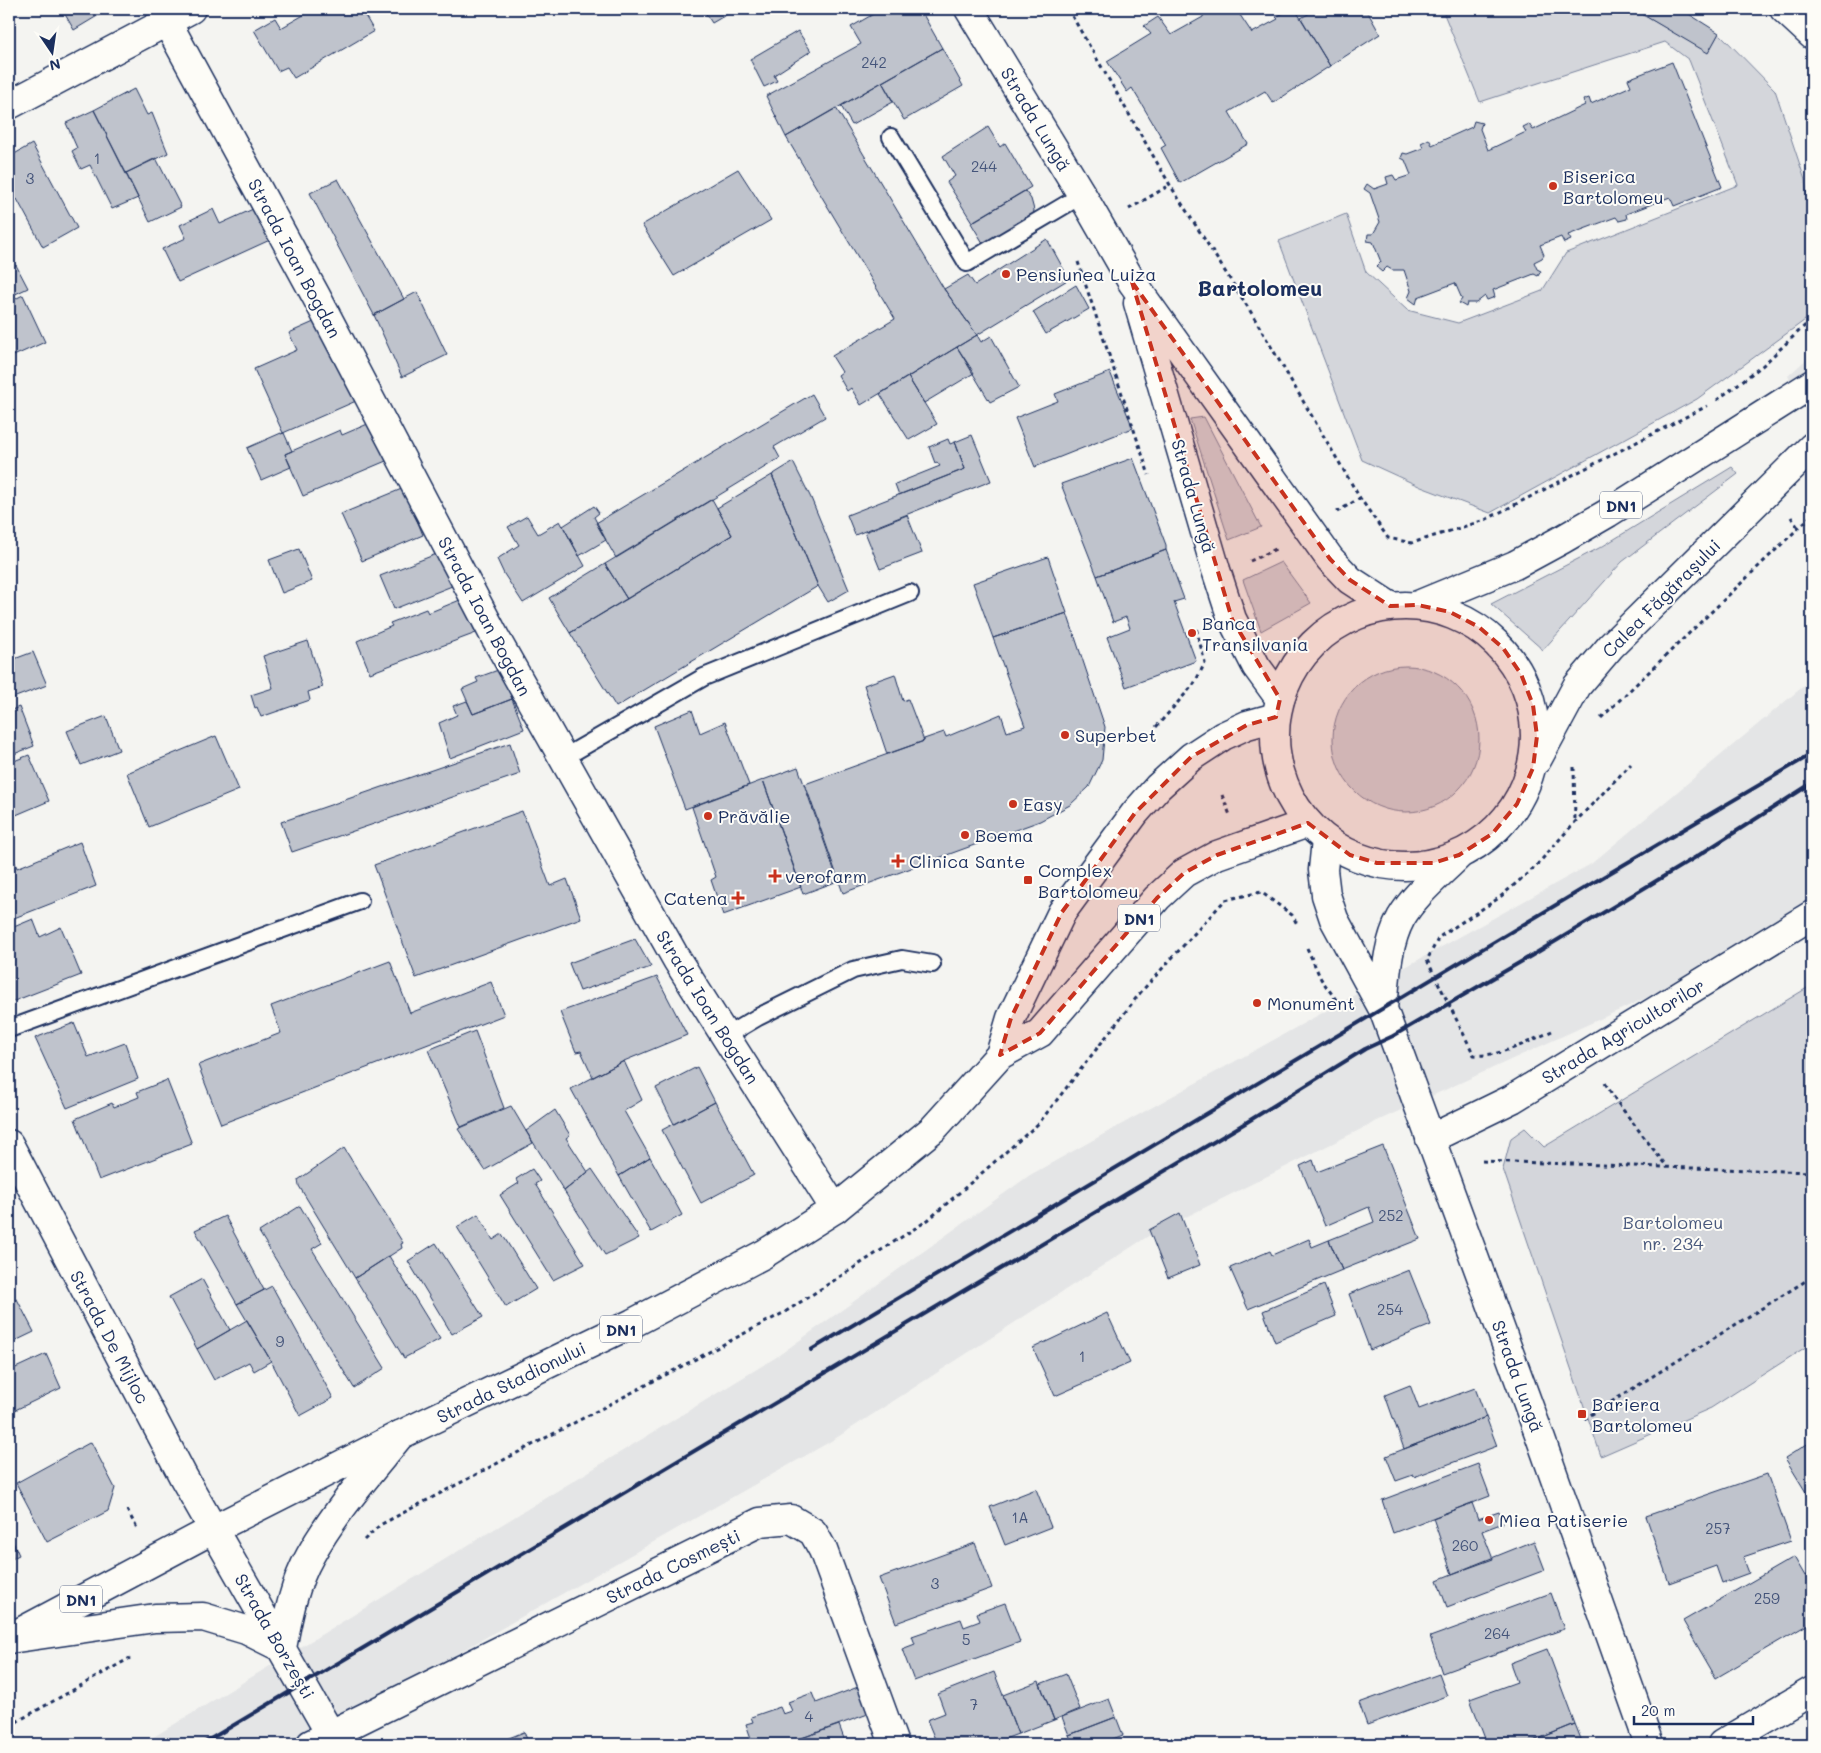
<svg xmlns="http://www.w3.org/2000/svg" width="1821" height="1753" font-family="Mali,sans-serif">
<style>
.built{fill:#e4e5e6}
.green{fill:#d4d6db;stroke:#78829c}
.building{fill:#bfc3cc;stroke:#1b2f5e}
.lines{fill:none;stroke-linecap:round;stroke-linejoin:round}
.lane-casing{stroke:#1b2f5e;stroke-width:20}
.street-casing{stroke:#1b2f5e;stroke-width:31}
.secondary-casing{stroke:#1b2f5e;stroke-width:31}
.primary-casing{stroke:#1b2f5e;stroke-width:31}
.path{stroke:#1b2f5e;stroke-width:3;stroke-dasharray:4 4;stroke-linecap:butt}
.lane{stroke:#fdfcf7;stroke-width:16}
.street{stroke:#fdfcf7;stroke-width:28}
.secondary{stroke:#fdfcf7;stroke-width:28}
.primary{stroke:#fdfcf7;stroke-width:28}
.rail{stroke:#1b2f5e;stroke-width:4}
.marked{fill:#c8321e;fill-opacity:0.2;stroke:#c8321e;stroke-width:4;stroke-dasharray:10 6;stroke-linejoin:round}
.poi-dot{fill:#c8321e;stroke:#fdfcf7;stroke-width:2}
.labels{text-anchor:middle;dominant-baseline:central;stroke-width:4;stroke-linejoin:round;paint-order:stroke}
.number-label{font-size:15px;fill:#44547a}
.shield{fill:#fdfcf7;stroke:#5f6c8c;stroke-width:1}
.shield-label{font-size:16px;font-weight:bold;fill:#1b2f5e}
.street-label{font-size:18px;fill:#1b2f5e;stroke:#fdfcf7}
.poi-label{font-size:18px;fill:#1b2f5e;stroke:#fdfcf7;text-anchor:start}
.park-label{font-size:18px;fill:#49597d;stroke:#fdfcf7}
.district-label{font-size:22px;font-weight:bold;fill:#1b2f5e;stroke:#fdfcf7}
</style>
<rect width="100%" height="100%" fill="#f4f4f1"/>
<filter id="ink" filterUnits="userSpaceOnUse"><feTurbulence type="fractalNoise" baseFrequency=".02" numOctaves="2"/><feDisplacementMap in="SourceGraphic" scale="10" xChannelSelector="R" yChannelSelector="G"/><feConvolveMatrix kernelMatrix="1 2 1 2 8 2 1 2 1" color-interpolation-filters="sRGB"/></filter>
<g filter="url(#ink)">
<path class="built" d="M1812,354V421L1788,376Z
M1812,679V922L1377,1121L1150,1235L833,1440L298,1744H142L775,1358L1030,1175L1591,864Z"/>
<path class="green" d="M1442,9H1629L1645,16L1708,52L1719,33L1775,90L1805,180L1812,240V315L1697,399L1490,513L1421,487L1362,460L1279,241L1346,214L1366,272L1407,310L1458,323L1542,291L1566,253L1738,185L1689,60L1665,42L1480,102Z
M1204,417L1261,527L1229,540L1190,419Z
M1732,467L1738,474L1622,562L1543,650L1491,604L1603,546Z
M1281,562L1311,603L1261,631L1243,580Z
M1333 739a73 73 0 1 1 146 0a73 73 0 1 1-146 0Z
M1812,985V1343L1711,1408L1601,1456L1503,1169L1511,1138L1525,1128L1544,1147Z"/>
<path class="building" d="M62,9H109L74,30Z
M314,9H361L374,31L294,78L287,67L278,71L254,30L275,18L281,28Z
M703,9H736L712,23Z
M882,9H884L888,15L899,9H920L942,48L786,137L766,96L861,44L851,27Z
M1204,9H1236L1252,33L1278,19L1276,17L1291,9H1295L1330,66L1273,103L1265,91L1229,112L1248,144L1180,183L1161,148L1166,145L1132,88L1127,92L1107,61L1151,34L1144,26L1158,17L1171,35L1203,17Z
M1317,9H1366L1380,34L1330,66L1301,18Z
M1629,9H1681L1719,33L1708,53L1645,16Z
M798,31L811,51L774,75L777,81L764,87L750,59Z
M942,48L963,86L904,120L882,82Z
M1672,62L1722,187L1674,206L1670,197L1626,214L1627,219L1619,221L1616,217L1568,235L1571,240L1564,243L1561,237L1540,245L1544,255L1542,258L1534,262L1537,269L1541,271L1538,276L1534,274L1493,290L1495,297L1487,300L1485,296L1476,303H1467L1466,307L1459,303L1462,299L1455,283L1418,297L1416,304L1408,298L1411,291L1404,270H1392L1387,267L1382,272L1376,267L1381,262L1373,242L1367,241L1368,234H1373L1380,222L1370,193L1364,189L1367,184L1374,189L1388,184L1386,177L1393,175L1396,180L1411,175L1405,160L1401,158L1403,153L1407,154L1423,148L1421,143L1429,139L1432,145L1472,127L1474,121L1482,123L1480,129L1488,150L1526,132L1523,127L1529,124L1533,130L1585,105L1583,100L1589,98L1591,104L1631,86L1628,79Z
M882,82L893,102L852,125L841,106Z
M134,89L147,115L152,113L168,153L126,173L94,110Z
M836,108L944,289L977,335L861,405L851,388L847,391L838,375L842,372L832,356L895,319L786,137Z
M94,110L138,198L112,209L90,165L81,169L72,151L77,148L66,123Z
M988,127L1000,147L1005,143L1031,187L972,222L947,182L955,176L943,156Z
M32,144L77,228L43,247L17,199L9,203V157Z
M156,158L181,207L150,222L126,173Z
M738,169L771,220L674,276L642,225Z
M338,179L404,299L374,315L310,193Z
M1025,191L1031,199L1034,210L1033,216L986,248L971,223Z
M213,209L220,224L253,209L272,239L178,282L162,249L186,238L180,225Z
M1047,239L1069,279L977,335L944,289L968,275L975,285Z
M16,265L28,288L9,297V269Z
M1076,285L1089,309L1046,334L1033,312Z
M417,292L447,355L402,377L374,315Z
M23,295L45,342L9,358V302Z
M316,321L356,401L283,433L254,369L297,350L289,333Z
M977,335L981,342L991,336L1019,387L990,402L957,347Z
M957,347L974,373L924,403L908,377Z
M1110,372L1133,428L1035,467L1015,418L1058,401L1055,394Z
M908,377L937,424L909,440L880,394Z
M812,394L825,417L774,447L780,458L616,558L596,523Z
M370,423L386,461L303,496L285,454L340,430L342,435Z
M281,433V434L284,433L292,451L285,454L291,467L261,480L247,448Z
M972,435L991,481L855,535L847,515L965,469L955,442Z
M948,439L950,444L955,442L965,469L899,495L895,484L940,466L937,462L935,463L929,447Z
M1133,458L1166,545V550L1097,576L1061,484Z
M793,462L811,498L849,590L828,602L818,586L772,475Z
M772,475L818,586L616,707L570,633L732,535L717,508Z
M404,488L423,535L362,561L341,514Z
M712,499L732,535L627,599L605,564Z
M594,506L599,513L594,517L606,540L579,556L563,526Z
M907,515L922,553L880,569L865,532Z
M527,516L538,534L560,521L585,566L523,603L504,574L497,559L519,545L508,527Z
M299,549L312,581L282,593L269,560Z
M1166,550L1184,599L1174,602L1196,661L1126,687L1107,637L1130,628L1126,617L1113,622L1097,576Z
M439,553L452,586L394,609L380,576Z
M1048,557L1067,613L993,638L973,583Z
M605,564L627,599L570,633L549,598Z
M460,600L476,633L370,673L357,641L392,626L390,623L426,609L428,613Z
M1067,613L1105,727L1102,760L1089,787L1070,805L1040,821L843,893L805,784L924,741V739L944,732L946,737L1001,714L1007,732L1025,726L993,638Z
M308,641L323,687L308,692L310,700L261,717L257,707L255,708L251,695L273,688L263,656Z
M33,652L47,685L13,698L9,688V661Z
M501,669L512,699L473,714L462,689L478,682L476,678Z
M895,674L903,701L908,699L924,741L887,754L864,685Z
M512,699L524,729L450,758L439,723L457,715L453,706L467,701L473,714Z
M19,707L34,746L9,756V711Z
M692,710L700,733L725,722L749,785L685,809L654,726Z
M106,716L119,750L81,765L67,731Z
M216,736L239,790L149,827L127,773Z
M510,743L520,774L292,852L281,822Z
M29,755L49,801L9,818V763Z
M798,767L838,881L803,894L763,780Z
M763,780L801,887L723,915L711,880L716,877L692,807Z
M522,811L550,886L567,879L581,918L416,978L374,865Z
M80,842L96,886L9,920V847L17,868Z
M33,919L40,937L61,927L81,975L9,1003V929Z
M635,939L651,967L580,991L569,963Z
M390,961L410,1013L491,982L504,1015L221,1124L198,1065L281,1033L271,1006Z
M657,977L687,1035L624,1061L593,1077L581,1051L576,1052L560,1012Z
M74,1023L88,1057L125,1043L138,1079L67,1108L35,1038Z
M475,1031L504,1108L461,1127L428,1050Z
M624,1061L642,1100L624,1111L650,1157L619,1176L571,1089Z
M697,1067L715,1102L674,1124L656,1088Z
M167,1080L192,1144L99,1180L75,1119L112,1103L114,1107L139,1097L137,1092Z
M715,1102L754,1175L701,1203L662,1130Z
M511,1106L533,1143L485,1170L458,1129Z
M555,1110L570,1135L566,1138L588,1172L564,1191L526,1131Z
M1383,1146L1420,1239L1342,1270L1329,1240L1374,1222L1369,1207L1325,1226L1300,1166L1313,1160L1317,1172Z
M344,1148L403,1243L401,1244L402,1248L355,1278L299,1186L298,1180Z
M650,1157L682,1215L651,1232L619,1176Z
M532,1169L540,1181L535,1184L585,1264L553,1280L500,1195L519,1183L516,1179Z
M592,1169L639,1238L605,1255L564,1191Z
M300,1206L322,1243L312,1249L385,1368L354,1388L259,1232Z
M1180,1213L1200,1265L1168,1278L1149,1230Z
M478,1214L493,1240L502,1234L536,1289L506,1307L457,1227Z
M225,1216L264,1290L237,1304L195,1230Z
M1309,1239L1312,1247L1329,1240L1342,1270L1248,1309L1230,1268L1270,1251L1272,1255Z
M436,1243L483,1317L452,1334L408,1261Z
M389,1256L440,1339L404,1358L355,1278Z
M1409,1270L1431,1325L1370,1350L1349,1294Z
M202,1279L230,1330L197,1349L169,1297Z
M1324,1285L1336,1316L1275,1342L1263,1311Z
M272,1286L333,1398L300,1416L271,1361L237,1304Z
M17,1299L34,1332L9,1344V1303Z
M1107,1313L1130,1363L1055,1396L1033,1348Z
M247,1320L271,1361L254,1371L249,1362L214,1380L197,1349Z
M46,1354L61,1388L9,1413V1371Z
M1410,1385L1419,1409L1475,1388L1486,1417L1404,1449L1385,1395Z
M1486,1417L1497,1446L1414,1477L1413,1475L1396,1481L1386,1456Z
M1812,1441V1502L1785,1458Z
M91,1442L115,1488L108,1511L47,1542L16,1483Z
M1478,1464L1490,1496L1393,1533L1382,1500Z
M1767,1474L1791,1541L1743,1557L1749,1573L1722,1583L1716,1566L1669,1583L1646,1516Z
M1036,1489L1051,1527L1005,1545L990,1507Z
M1472,1503L1478,1519L1499,1512L1503,1523L1482,1531L1493,1559L1452,1574L1433,1518Z
M9,1533L19,1555L9,1560Z
M1534,1541L1545,1570L1447,1607L1437,1580Z
M975,1543L992,1588L896,1623L879,1578Z
M1794,1557L1805,1576L1812,1573V1622L1716,1678L1683,1621Z
M1551,1593L1564,1629L1442,1673L1430,1637Z
M1005,1603L1020,1642L914,1681L902,1649L915,1644L912,1636L961,1619L964,1627L980,1621L977,1613Z
M1547,1649L1575,1724L1526,1744H1487L1470,1699L1517,1682L1510,1663Z
M994,1672L1018,1734L991,1744H937L927,1720L945,1713L938,1694Z
M1066,1674L1080,1709L1054,1720L1040,1684Z
M1439,1674L1447,1696L1367,1725L1359,1703Z
M1039,1681L1054,1720L1018,1734L1003,1695Z
M858,1687L868,1714L785,1744H753L746,1724L753,1722L751,1717L780,1707L783,1714L792,1711L788,1702L812,1693L816,1703Z
M1109,1699L1116,1717L1069,1735L1062,1717Z
M1116,1717L1123,1735L1100,1744H1073L1069,1735Z
M1575,1724L1583,1744H1526Z
M839,1725L846,1744H785Z
M524,1732L529,1744H494Z"/>
<g class="lines">
<g class="lane-casing">
<path id="lane" d="M891,137L967,263L1082,195
M563,758L704,677L910,593
M9,1029L360,901
M726,1036L758,1017L853,970L902,959L932,964"/>
</g>
<g class="street-casing">
<path id="street" d="M1784,9L1812,35
M167,22L316,296L495,637L677,960L835,1209
M9,105L191,9
M1430,1139L1512,1099L1812,915
M1722,1744L1812,1691"/>
</g>
<g class="secondary-casing">
<path id="secondary" d="M969,9L1082,195L1132,282L1330,559L1350,580L1390,606
M1138,303L1216,570L1232,619L1256,666L1280,699
M1326,840L1323,870L1326,895L1334,919L1383,1009L1539,1434L1649,1744
M1383,1009C1386,979 1386,946 1401,918C1415,894 1439,875 1459,855
M9,1144L184,1478L336,1744
M10,1639L155,1618L203,1617L246,1630L282,1648
M282,1648C288,1617 294,1584 310,1556C334,1512 369,1474 400,1435
M311,1744L760,1522L791,1519L813,1532L823,1550L894,1744"/>
</g>
<g class="primary-casing">
<path id="primary" d="M1418,605L1515,565L1563,539L1608,513L1812,384
M1275 736a130 130 0 1 1 260 0a130 130 0 1 1-260 0Z
M1537,760L1577,686L1611,646L1812,447
M1000,1055L1011,1018L1062,912L1135,813L1158,787L1191,757L1223,736L1247,725L1276,717
M9,1638L214,1529L400,1435L633,1323L764,1254L835,1209L933,1129L1000,1055L1040,1033L1157,898L1184,873L1217,855L1308,823"/>
</g>
<path class="path" d="M930,9L934,16
M1068,9L1170,185L1249,309L1360,498L1388,538L1412,543L1485,520L1707,406
M1129,209L1170,185
M1078,262L1149,475
M1717,400L1762,366L1812,319
M1337,512L1360,498
M1791,517L1799,529
M1250,561L1278,548
M1601,718L1812,515
M1156,727L1194,684L1205,663L1196,628
M1574,767L1575,821
M1222,795L1230,815
M1307,948L1321,979L1337,1001
M1552,1031C1528,1042 1500,1057 1474,1055L1427,960L1439,937L1499,898L1535,867L1575,822L1631,764
M1605,1083L1617,1102L1667,1167
M1482,1161L1812,1172
M1584,1419L1812,1277
M127,1510L138,1530
M364,1540L380,1525L785,1312L928,1220L1039,1123L1140,993L1225,900L1261,892L1292,915L1297,924
M9,1726L130,1658"/>
<use href="#lane" class="lane"/>
<use href="#street" class="street"/>
<use href="#secondary" class="secondary"/>
<use href="#primary" class="primary"/>
<path class="rail" d="M811,1350L1591,884L1812,754
M202,1744L1247,1122L1365,1049L1393,1036L1531,956L1696,857L1812,783"/>
</g>
</g>
<path class="marked" d="M1132,282L1330,559L1350,580L1390,606L1418,605L1450,612L1479,627L1503,648L1521,674L1533,705L1537,736L1533,768L1517,804L1492,834L1459,855L1433,863H1377L1350,855L1308,823L1217,855L1184,873L1157,898L1040,1033L1000,1055L1011,1018L1062,912L1135,813L1191,757L1247,725L1276,717L1280,699L1232,619Z"/>
<g class="poi-dot">
<circle cx="1553" cy="186" r="5"/>
<circle cx="1006" cy="274" r="5"/>
<circle cx="1192" cy="633" r="5"/>
<circle cx="1065" cy="735" r="5"/>
<circle cx="1013" cy="804" r="5"/>
<circle cx="708" cy="816" r="5"/>
<circle cx="965" cy="835" r="5"/>
<path d="M895.5 853.5h5v5h5v5h-5v5h-5v-5h-5v-5h5z"/>
<path d="M772.5 868.5h5v5h5v5h-5v5h-5v-5h-5v-5h5z"/>
<rect x="1023" y="875" width="10" height="10" rx="2.5"/>
<path d="M735.5 890.5h5v5h5v5h-5v5h-5v-5h-5v-5h5z"/>
<circle cx="1257" cy="1003" r="5"/>
<rect x="1577" y="1409" width="10" height="10" rx="2.5"/>
<circle cx="1489" cy="1520" r="5"/>
</g>
<g class="labels">
<g class="number-label">
<text x="874" y="62">242</text>
<text x="97" y="158">1</text>
<text x="984" y="166">244</text>
<text x="30" y="178">3</text>
<text x="1391" y="1215">252</text>
<text x="1390" y="1309">254</text>
<text x="280" y="1341">9</text>
<text x="1082" y="1356">1</text>
<text x="1020" y="1517">1A</text>
<text x="1718" y="1528">257</text>
<text x="1465" y="1545">260</text>
<text x="935" y="1583">3</text>
<text x="1767" y="1598">259</text>
<text x="1497" y="1633">264</text>
<text x="966" y="1639">5</text>
<text x="974" y="1704">7</text>
<text x="809" y="1716">4</text>
</g>
<g class="shield">
<rect x="1600" y="491.5" width="42" height="27" rx="4"/>
<rect x="1118" y="904.5" width="42" height="27" rx="4"/>
<rect x="600" y="1315.5" width="42" height="27" rx="4"/>
<rect x="60" y="1585.5" width="42" height="27" rx="4"/>
</g>
<g class="shield-label">
<text x="1621" y="505">DN1</text>
<text x="1139" y="918">DN1</text>
<text x="621" y="1329">DN1</text>
<text x="81" y="1599">DN1</text>
</g>
<g class="street-label">
<text transform="translate(1036 119) rotate(59)">Strada Lungă</text>
<text transform="translate(295 258) rotate(62)">Strada Ioan Bogdan</text>
<text transform="translate(1194 496) rotate(74)">Strada Lungă</text>
<text transform="translate(1661 598) rotate(-45)">Calea Făgărașului</text>
<text transform="translate(485 616) rotate(62)">Strada Ioan Bogdan</text>
<text transform="translate(708 1007) rotate(58)">Strada Ioan Bogdan</text>
<text transform="translate(1623 1031) rotate(-31)">Strada Agricultorilor</text>
<text transform="translate(110 1337) rotate(62)">Strada De Mijloc</text>
<text transform="translate(1518 1376) rotate(70)">Strada Lungă</text>
<text transform="translate(511 1382) rotate(-26)">Strada Stadionului</text>
<text transform="translate(673 1566) rotate(-26)">Strada Cosmești</text>
<text transform="translate(275 1636) rotate(60)">Strada Borzești</text>
</g>
<g class="poi-label">
<text x="1563" y="176">Biserica<tspan x="1563" dy="21">Bartolomeu</tspan></text>
<text x="1016" y="274">Pensiunea Luiza</text>
<text x="1202" y="623">Banca<tspan x="1202" dy="21">Transilvania</tspan></text>
<text x="1075" y="735">Superbet</text>
<text x="1023" y="804">Easy</text>
<text x="718" y="816">Prăvălie</text>
<text x="975" y="835">Boema</text>
<text x="909" y="861">Clinica Sante</text>
<text x="1038" y="870">Complex<tspan x="1038" dy="21">Bartolomeu</tspan></text>
<text x="785" y="876">verofarm</text>
<text x="728" y="898" text-anchor="end">Catena</text>
<text x="1267" y="1003">Monument</text>
<text x="1592" y="1404">Bariera<tspan x="1592" dy="21">Bartolomeu</tspan></text>
<text x="1499" y="1520">Miea Patiserie</text>
</g>
<g class="park-label">
<text x="1673" y="1222">Bartolomeu<tspan x="1673" dy="21">nr. 234</tspan></text>
</g>
<g class="district-label">
<text x="1260" y="287">Bartolomeu</text>
</g>
</g>
<rect width="1821" height="1753" fill="none" stroke="#fdfcf7" stroke-width="30"/>
<rect x="15" y="15" width="1791" height="1723" fill="none" stroke="#1b2f5e" stroke-width="2" filter="url(#ink)"/>
<g transform="translate(52 52) rotate(167)" stroke="#fdfcf7" stroke-width="4" paint-order="stroke">
<path d="M0-4L9 19L0 12L-9 19Z" fill="#1b2f5e"/>
<text y="-8" font-size="14" font-weight="bold" text-anchor="middle" fill="#1b2f5e">N</text>
</g>
<path d="M1634 1716v8h119v-8" fill="none" stroke="#1b2f5e" stroke-width="2.5"/>
<text x="1641" y="1716" font-size="15" fill="#1b2f5e" stroke="#fdfcf7" stroke-width="4" paint-order="stroke">20 m</text>
</svg>
